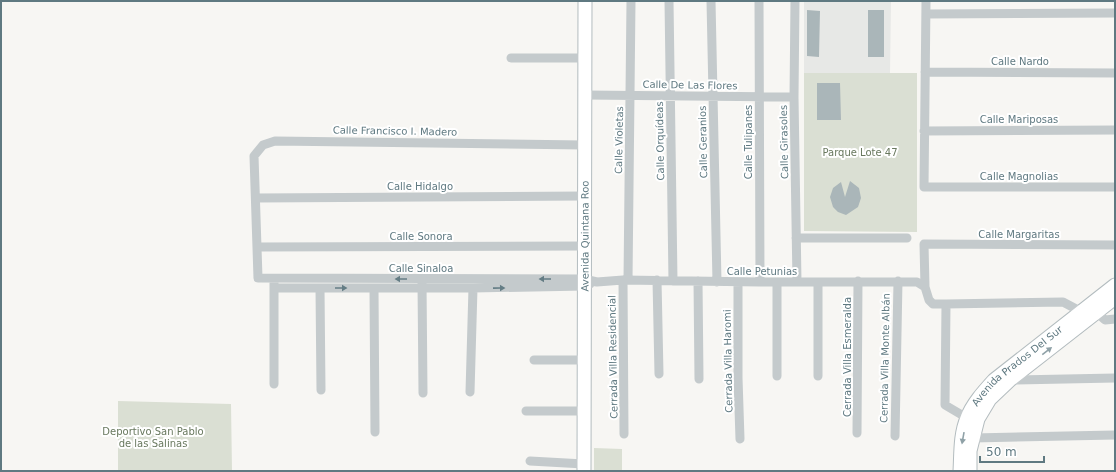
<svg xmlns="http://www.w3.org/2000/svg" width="1116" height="472" font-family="'DejaVu Sans',sans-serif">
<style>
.built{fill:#e7e8e6}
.green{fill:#dadfd3}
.building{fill:#aab6b9}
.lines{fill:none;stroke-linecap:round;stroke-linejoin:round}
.secondary-casing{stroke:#b3bcbf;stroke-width:15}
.minor{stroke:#c4cacc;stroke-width:9}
.secondary{stroke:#fff;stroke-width:13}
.oneway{fill:#647d85}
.oneway2{fill:#8fa1a7}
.labels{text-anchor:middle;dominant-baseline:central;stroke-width:4;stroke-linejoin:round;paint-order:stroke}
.street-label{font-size:10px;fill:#5f7981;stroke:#fff}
.park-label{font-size:10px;fill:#68785e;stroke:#fff}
</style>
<rect width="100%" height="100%" fill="#f7f6f3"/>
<path class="built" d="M804,1H891L890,73H804Z"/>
<path class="green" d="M804,73H917V232L804,231Z
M118,401L231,404L232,471H118Z
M594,448L622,449V471H594Z"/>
<path class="building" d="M807,10L820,11L819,57L807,56Z
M868,10H884V57H868Z
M817,83H840L841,120H817Z
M850,181L859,188L861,198L858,207L846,215L838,212L833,207L830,197L833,188L841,182L845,197Z"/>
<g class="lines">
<g class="secondary-casing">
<g id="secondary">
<path id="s1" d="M584,471L585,1"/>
<path id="s2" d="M960,471C961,454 960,434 967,418C972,404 984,391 994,380L1115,285"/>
<path d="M970,471V451L978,419L990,399L1010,380L1115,298"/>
</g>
</g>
<path class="minor" d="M669,1L673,281
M711,1L717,282
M759,1L760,282
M795,1L794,97L797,282
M926,1L924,187H1115
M926,14L1115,13
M511,58H585
M925,72L1115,73
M585,95L794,97
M924,131L1115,130
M584,145L275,141L263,145L254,156L258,278L584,279L597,282L623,280L760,282H917L925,287L929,300L933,304H946L945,405L967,418
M257,198L584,196
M796,238H907
M257,247L584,246
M623,280L624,434
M628,280L631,1
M657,280L659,374
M698,281L699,379
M422,282L423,393
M738,282V378L740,439
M925,287L924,244L1115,245
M274,288H473L585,286L590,284
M320,288L321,390
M374,288L375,432
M946,304L1063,302L1080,311
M1096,312L1105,320L1115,319
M534,360H584
M777,376V282
M818,376V282
M1010,380L1115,378
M274,384V282
M470,392L473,288
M526,411H584
M857,433L858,281
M895,436L898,281
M973,438L1115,435
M530,461L584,464"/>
<use href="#secondary" class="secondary"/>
</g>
<defs><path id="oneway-solid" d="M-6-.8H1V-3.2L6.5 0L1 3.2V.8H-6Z"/></defs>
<g class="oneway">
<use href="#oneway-solid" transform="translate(401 279) rotate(-180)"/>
<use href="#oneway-solid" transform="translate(545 279) rotate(-180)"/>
<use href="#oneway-solid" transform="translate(341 288)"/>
<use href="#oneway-solid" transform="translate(499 288) rotate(-1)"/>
</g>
<g class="oneway2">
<use href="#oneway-solid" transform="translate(1047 351) rotate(-38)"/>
<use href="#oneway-solid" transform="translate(963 438) rotate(100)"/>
</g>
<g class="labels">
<g class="street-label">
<text x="1020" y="61">Calle Nardo</text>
<text transform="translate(690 85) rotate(1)">Calle De Las Flores</text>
<text x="1019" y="119">Calle Mariposas</text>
<text transform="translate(395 131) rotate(1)">Calle Francisco I. Madero</text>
<text transform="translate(619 140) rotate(-89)">Calle Violetas</text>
<text transform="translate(660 141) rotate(-91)">Calle Orquídeas</text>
<text transform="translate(703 142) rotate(-91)">Calle Geranios</text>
<text transform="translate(748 142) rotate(-90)">Calle Tulipanes</text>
<text transform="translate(784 142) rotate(-91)">Calle Girasoles</text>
<text x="1019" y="176">Calle Magnolias</text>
<text x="420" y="186">Calle Hidalgo</text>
<text x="1019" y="234">Calle Margaritas</text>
<text x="421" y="236">Calle Sonora</text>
<text stroke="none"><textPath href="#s1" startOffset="235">Avenida Quintana Roo</textPath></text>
<text x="421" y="268">Calle Sinaloa</text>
<text x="762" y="271">Calle Petunias</text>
<text transform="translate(613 357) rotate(-91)">Cerrada Villa Residencial</text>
<text transform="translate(847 357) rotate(-90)">Cerrada Villa Esmeralda</text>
<text transform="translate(885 358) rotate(-89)">Cerrada Villa Monte Albán</text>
<text transform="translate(728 361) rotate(-91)">Cerrada Villa Haromi</text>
<text stroke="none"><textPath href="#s2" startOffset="127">Avenida Prados Del Sur</textPath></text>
</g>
<g class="park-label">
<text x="860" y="152">Parque Lote 47</text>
<text x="153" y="431">Deportivo San Pablo<tspan x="153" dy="12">de las Salinas</tspan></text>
</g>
</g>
<rect width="1116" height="472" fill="none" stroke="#5f7981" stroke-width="4"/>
<path d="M980 456v6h64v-6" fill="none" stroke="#5f7981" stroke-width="2"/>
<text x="986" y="456" font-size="12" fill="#5f7981" stroke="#ffffff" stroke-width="3" paint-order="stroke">50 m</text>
</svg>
